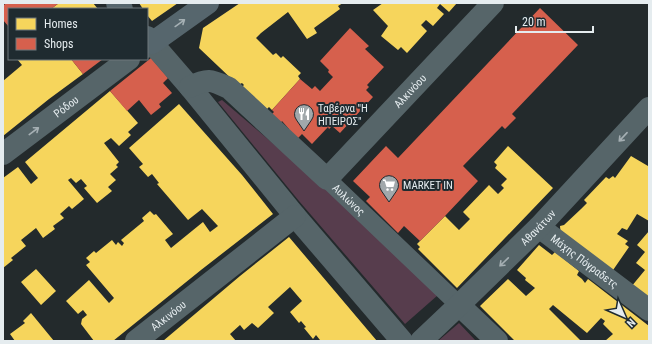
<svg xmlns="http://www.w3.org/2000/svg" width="652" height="344" font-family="'Roboto Condensed',sans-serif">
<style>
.green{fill:#573d4d}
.homes{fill:#f6d55c}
.shops{fill:#d6604d}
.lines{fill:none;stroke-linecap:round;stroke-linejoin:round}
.pedestrian{stroke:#566569;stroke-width:18}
.minor{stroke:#566569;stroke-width:22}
.secondary{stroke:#56666d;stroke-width:22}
.oneway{stroke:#a5b0b4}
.oneway2{stroke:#a5afb3}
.labels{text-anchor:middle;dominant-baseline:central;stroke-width:4;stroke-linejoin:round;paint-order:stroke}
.street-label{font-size:11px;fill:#e5ecef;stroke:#1f2b30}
.poi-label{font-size:11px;fill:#e5ecef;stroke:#1f2b30;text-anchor:start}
</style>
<rect width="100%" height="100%" fill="#232a2c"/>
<path class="green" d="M222,100L318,182L438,295L405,324L299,201L218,102Z
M459,323L476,341H438Z"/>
<path class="homes" d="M59,3H93L98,9H51Z
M139,3H178L152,21L147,15V9H143Z
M240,3H343L338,6L340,9L314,28L317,33L307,39L288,12L261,33L256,38L273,55L276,53L281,58L283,56L301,73L298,76L300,79L272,110L269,107L267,109L242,87L244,85L242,83L238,85L199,48L203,28Z
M383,3H457L449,12L440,4L437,8L444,14L433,26L426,20L421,25L427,31L407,53L401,47L398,50L381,36L388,26L373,10Z
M17,59H71L83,74L49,99L3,136V81L22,65Z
M110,91L138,123L128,132L131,135L119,146L111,138L104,143L119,162L116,165L118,167L110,174L116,180L108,187L112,191L97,203L84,188L87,186L81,179L76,183L71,178L68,180L84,199L72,209L69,206L60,214L64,218L53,226L55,229L43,238L36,228L21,240L26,246L11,258L13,260L3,268V178L18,167L31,184L38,178L25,162Z
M179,104L242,175L273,214L201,270L113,341H94L81,324L82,319L87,315L83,310L78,314L66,301L89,280L109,303L114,298L86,265L90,262L86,258L94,251L96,253L112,240L116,245L118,242L122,246L124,243L121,240L144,221L142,218L150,211L154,215L156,214L173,234L165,240L171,248L203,222L210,232L218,226L202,209L188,220L157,184L159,183L152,174L148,177L139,167L143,164L129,148Z
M508,146L553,188L457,288L418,249L420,247L417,244L445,216L459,230L470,219L463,212L489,185L498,194L504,188L501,185L507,179L495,168L497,165L494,162Z
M631,156L648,166L649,165V221L637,214L627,230L622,228L617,234L628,241L625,244L629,247L611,273L561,237L560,226L564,225L581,209L587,203L584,200L606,177L609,179L613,176L615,178Z
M649,231V301L631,287L645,270L636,263L645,252L637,245Z
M289,237L377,341H319L320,340L316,335L313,339L304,328L306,327L301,321L299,323L290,312L302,301L290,287L268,307L274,313L258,328L252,323L244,330L240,325L230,334L236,341H163L240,276Z
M539,245L552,255L555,252L579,271L577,275L582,279L585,283L588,279L649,326V341H622L621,340L619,341H605L613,334L603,324L605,321L601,318L587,333L553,305L549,309L581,341H519L518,340L515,341L480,306L508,279L526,296L535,288L525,280L526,278L517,270Z
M36,269L56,291L41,305L21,282Z
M31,313L54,341H15L10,334L25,323L23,321Z"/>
<path class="shops" d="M6,3H59L51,9H9V27L3,20V6Z
M540,8L578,45L512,114L516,118L505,129L502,126L463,166L478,181L445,216L420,241L404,226L398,233L366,201L370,197L353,181L386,146L398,158Z
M350,28L369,46L365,49L384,67L367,85L369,87L366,90L373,97L340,133L332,126L329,129L328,127L312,144L302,134L297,139L288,131L289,129L282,121L280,124L271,115L274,112L272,110L300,79L312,89L315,86L320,91L333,77L328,72L329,70L320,61Z
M151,58L168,78L163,83L172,93L159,104L161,107L151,115L139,100L127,111L110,91Z
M71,59H103L83,74Z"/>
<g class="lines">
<path class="pedestrian" id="s1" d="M327,179L459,305"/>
<g class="minor">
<path d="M147,47L152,43L190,87L295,216L402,341"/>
<path id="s2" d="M190,87C208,78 211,80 229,88L327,179L493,3"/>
<path id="s3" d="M3,154L129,59"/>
<path id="s4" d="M539,227L649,310"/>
<path d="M459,305L497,341"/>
<path id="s5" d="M136,341L295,216"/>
<path id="s6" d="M421,341L459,305L539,227L649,108"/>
</g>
<path class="secondary" d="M117,3L122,9
M147,37L152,43L208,3"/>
</g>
<defs><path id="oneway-shaft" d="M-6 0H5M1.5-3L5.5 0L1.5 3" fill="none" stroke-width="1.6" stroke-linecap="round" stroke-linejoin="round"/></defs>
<use class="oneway" href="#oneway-shaft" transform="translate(180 23) rotate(-36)"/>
<g class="oneway2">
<use href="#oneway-shaft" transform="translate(34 131) rotate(-37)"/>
<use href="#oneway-shaft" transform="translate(623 137) rotate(133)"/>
<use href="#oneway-shaft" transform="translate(504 262) rotate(136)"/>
</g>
<defs>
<g id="restaurant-pin" transform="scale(1)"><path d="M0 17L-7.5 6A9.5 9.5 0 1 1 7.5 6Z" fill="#a1a8ab" stroke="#1f2b30"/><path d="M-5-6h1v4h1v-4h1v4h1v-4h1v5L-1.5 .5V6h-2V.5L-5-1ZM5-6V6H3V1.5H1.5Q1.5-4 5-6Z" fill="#fff"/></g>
<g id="supermarket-pin" transform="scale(1)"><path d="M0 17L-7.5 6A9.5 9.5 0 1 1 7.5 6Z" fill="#a1a8ab" stroke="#1f2b30"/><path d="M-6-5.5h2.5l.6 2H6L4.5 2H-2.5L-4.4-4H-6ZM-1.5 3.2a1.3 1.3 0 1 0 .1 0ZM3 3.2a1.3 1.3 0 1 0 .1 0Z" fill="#fff"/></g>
</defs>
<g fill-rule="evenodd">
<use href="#restaurant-pin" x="304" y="114"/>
<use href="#supermarket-pin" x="389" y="185"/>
</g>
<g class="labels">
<g class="street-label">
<text stroke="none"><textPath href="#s2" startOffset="296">Αλκινόου</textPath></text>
<text stroke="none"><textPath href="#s3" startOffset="79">Ρόδου</textPath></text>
<text stroke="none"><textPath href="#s1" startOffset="30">Αυλώνος</textPath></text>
<text stroke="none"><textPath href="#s6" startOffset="163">Αθανάτων</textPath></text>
<text stroke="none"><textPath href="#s4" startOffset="57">Μάχης Πόγραδετς</textPath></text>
<text stroke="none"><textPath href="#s5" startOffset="41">Αλκινόου</textPath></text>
</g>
<g class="poi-label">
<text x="318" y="108">Ταβέρνα "Η<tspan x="318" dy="13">ΗΠΕΙΡΟΣ"</tspan></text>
<text x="403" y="185">MARKET IN</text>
</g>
</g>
<rect width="652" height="344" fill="none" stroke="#e5ecef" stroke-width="8"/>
<rect x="8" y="8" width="140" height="52" fill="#1f2b30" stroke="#6e787c"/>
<rect x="16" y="18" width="20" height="12" fill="#f6d55c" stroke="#6e787c"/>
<text x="44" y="28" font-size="12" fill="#e5ecef">Homes</text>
<rect x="16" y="38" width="20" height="12" fill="#d6604d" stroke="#6e787c"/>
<text x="44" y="48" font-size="12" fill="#e5ecef">Shops</text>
<g transform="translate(624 316) rotate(135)" stroke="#1f2b30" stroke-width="3" paint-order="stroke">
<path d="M0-3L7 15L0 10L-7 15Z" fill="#e5ecef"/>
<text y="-6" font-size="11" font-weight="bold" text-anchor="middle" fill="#e5ecef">N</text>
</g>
<path d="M516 26v6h77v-6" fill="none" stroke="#e5ecef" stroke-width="2"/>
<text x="522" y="26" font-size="12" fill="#e5ecef" stroke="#1f2b30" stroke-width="3" paint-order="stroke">20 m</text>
</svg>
